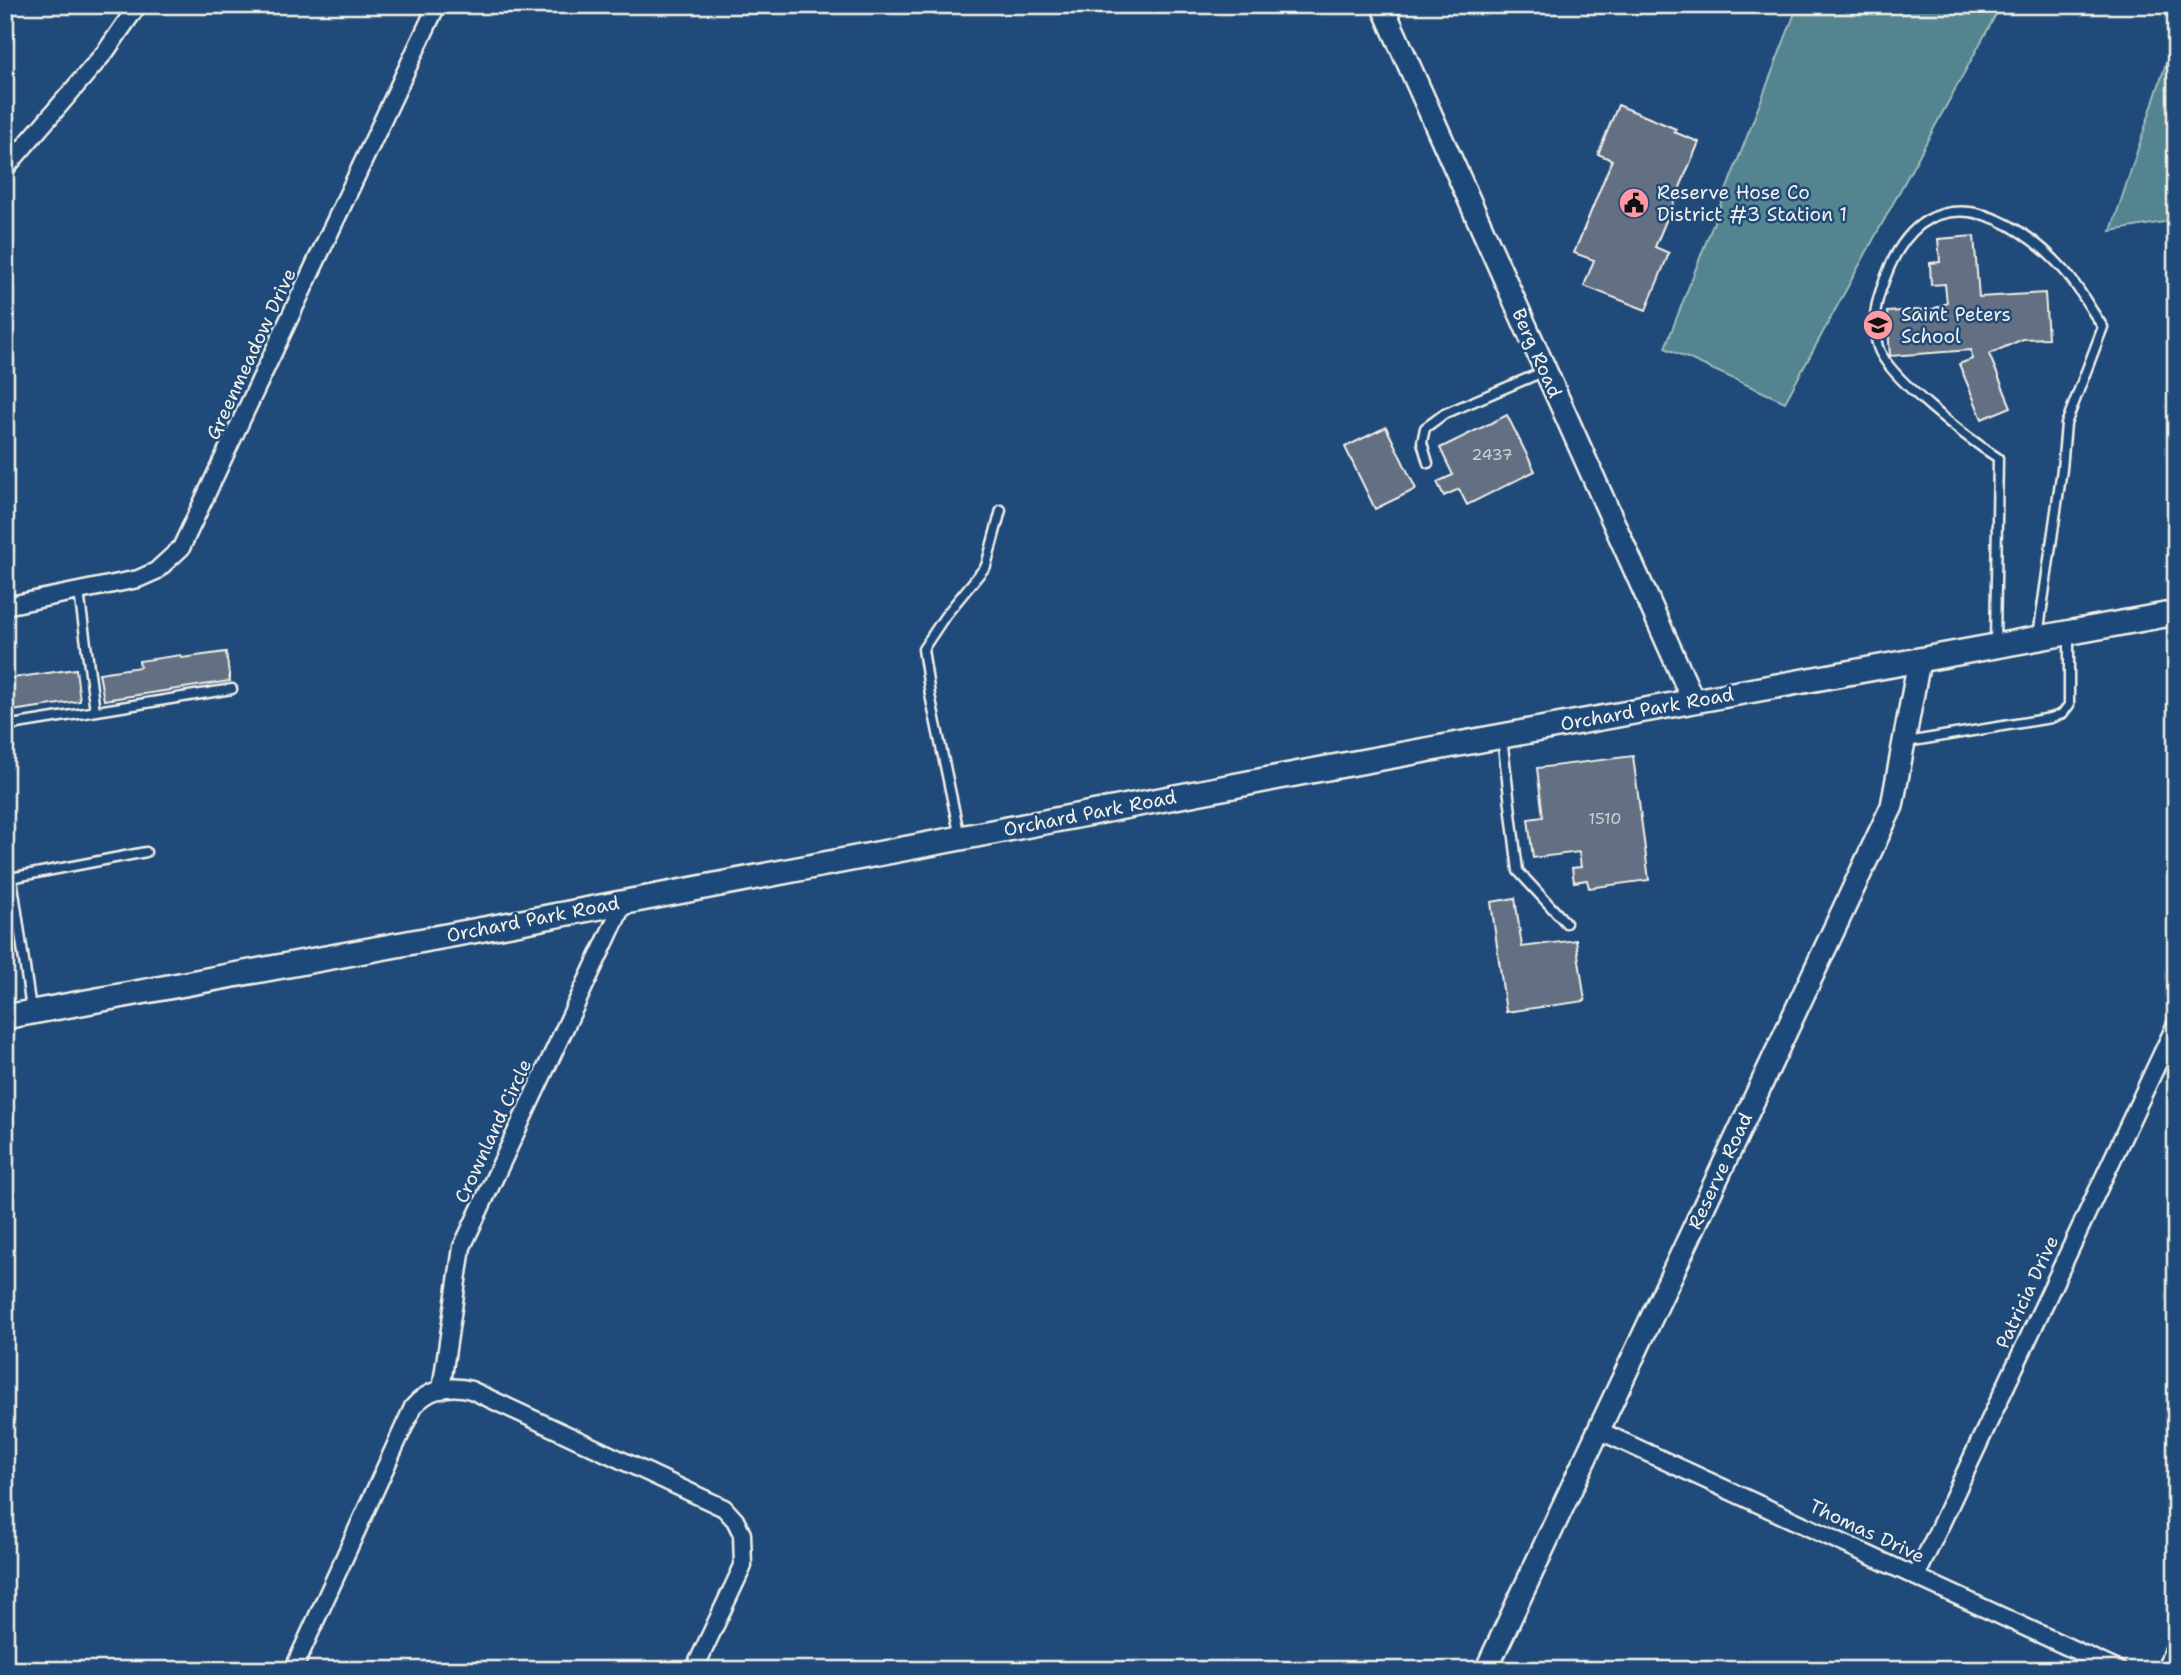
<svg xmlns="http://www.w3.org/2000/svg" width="2181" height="1675" font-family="'Shantell Sans',sans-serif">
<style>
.green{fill:#52848f;stroke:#a3babc;stroke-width:2}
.building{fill:#647083;stroke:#f4f1e8;stroke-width:2}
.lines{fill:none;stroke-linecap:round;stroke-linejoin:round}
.service-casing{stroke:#f4f1e8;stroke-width:13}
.minor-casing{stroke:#f4f1e8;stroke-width:21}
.tertiary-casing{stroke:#f4f1e8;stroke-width:26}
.secondary-casing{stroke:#f4f1e8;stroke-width:28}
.service{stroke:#1f4a7a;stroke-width:8}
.minor{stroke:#1f4a7a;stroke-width:16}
.tertiary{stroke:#1f4a7a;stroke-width:21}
.secondary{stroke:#1f4a7a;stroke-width:23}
.labels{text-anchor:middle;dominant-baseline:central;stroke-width:5;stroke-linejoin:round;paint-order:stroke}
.number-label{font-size:16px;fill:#d0d1cf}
.poi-label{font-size:19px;fill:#f4f1e8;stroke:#1f4a7a;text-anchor:start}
.street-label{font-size:19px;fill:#f4f1e8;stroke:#1f4a7a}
</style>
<rect width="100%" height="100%" fill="#1f4a7a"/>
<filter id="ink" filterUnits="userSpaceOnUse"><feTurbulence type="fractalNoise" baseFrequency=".0143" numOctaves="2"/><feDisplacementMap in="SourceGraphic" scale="14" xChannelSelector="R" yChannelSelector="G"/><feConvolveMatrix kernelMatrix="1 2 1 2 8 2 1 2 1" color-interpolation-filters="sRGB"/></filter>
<g filter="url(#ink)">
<path class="green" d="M1798,5H2001L1785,402L1665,348Z
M2176,33V220L2111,231Z"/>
<path class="building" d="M1618,105L1676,129L1674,132L1699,142L1655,247L1669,253L1646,310L1584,286L1594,260L1574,253L1612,160L1598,154Z
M1974,236L1979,297L2045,293L2048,338L2023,339L1989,354L2011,407L1982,419L1959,364L1972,359L1971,350L1890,356L1887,312L1933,309L1947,303L1945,284L1931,285L1930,263L1940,262L1938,239Z
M1507,415L1535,471L1467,505L1459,489L1444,496L1437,482L1453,475L1440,448Z
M1386,427L1416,489L1375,509L1345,447Z
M226,652L230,681L104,700L99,673L140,667L139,661L181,655L182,658Z
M76,669L80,701L5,712V679Z
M1633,756L1649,880L1589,888L1587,880L1574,882L1572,868L1581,867L1579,852L1533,858L1528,819L1543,817L1537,768Z
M1515,898L1522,947L1576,940L1585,1001L1506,1012L1491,902Z"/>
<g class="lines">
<g class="service-casing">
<path id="service" d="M1428,463L1422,442L1425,428L1444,414L1545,371
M79,592L95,711
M1995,644L1998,458C1970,440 1887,377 1878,347C1869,318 1879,292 1890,266C1931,175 2013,213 2064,270C2079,287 2090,309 2103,327L2066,424L2062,469L2038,636
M5,726L232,689
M1502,738L1518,871L1566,923
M1907,742L2051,718L2062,714L2069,705V635
M960,837L930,695L923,649L945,616L986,566L1001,510
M12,878L31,1009
M5,879L146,852"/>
</g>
<g class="minor-casing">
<path id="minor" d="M5,169L106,51L138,5
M5,606L138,579L156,571L181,548L437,5
M441,1390L462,1247L624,902
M1598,1430L2118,1670
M1916,1577L2176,1024
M293,1670L413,1407C428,1389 450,1384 471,1390L724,1508L735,1520L742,1534L743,1566L694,1670
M2164,1670L2176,1645"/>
</g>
<g class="tertiary-casing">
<path id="tertiary" d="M1382,5L1693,700
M1486,1670L1892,806L1919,661"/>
</g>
<g class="secondary-casing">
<path id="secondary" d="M5,1017L511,924L1311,771L2176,613"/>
</g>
<use href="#service" class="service"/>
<use href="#minor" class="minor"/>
<use href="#tertiary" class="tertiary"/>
<use href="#secondary" class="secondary"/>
</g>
</g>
<defs>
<g id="civic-disc" transform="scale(1.575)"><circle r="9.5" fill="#ff9aa2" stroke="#1f4a7a"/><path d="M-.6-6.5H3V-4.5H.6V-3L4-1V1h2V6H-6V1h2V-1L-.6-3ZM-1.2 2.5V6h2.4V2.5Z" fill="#111"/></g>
<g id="school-disc" transform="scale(1.575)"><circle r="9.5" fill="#ff9aa2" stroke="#1f4a7a"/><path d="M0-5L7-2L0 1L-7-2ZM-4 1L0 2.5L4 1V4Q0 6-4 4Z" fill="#111"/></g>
</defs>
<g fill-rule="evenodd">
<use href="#civic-disc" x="1634" y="203"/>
<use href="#school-disc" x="1878" y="325"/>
</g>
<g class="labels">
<g class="number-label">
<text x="1492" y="454">2437</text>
<text x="1605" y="818">1510</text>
</g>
<g class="poi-label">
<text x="1657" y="192">Reserve Hose Co<tspan x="1657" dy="22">District #3 Station 1</tspan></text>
<text x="1901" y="314">Saint Peters<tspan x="1901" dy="22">School</tspan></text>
</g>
<g class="street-label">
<text transform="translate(1537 353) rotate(66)">Berg Road</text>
<text transform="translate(251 354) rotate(-65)">Greenmeadow Drive</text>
<text transform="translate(1647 709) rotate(-10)">Orchard Park Road</text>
<text transform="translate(1090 813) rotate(-11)">Orchard Park Road</text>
<text transform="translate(533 919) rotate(-11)">Orchard Park Road</text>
<text transform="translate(493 1131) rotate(-65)">Crownland Circle</text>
<text transform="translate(1720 1171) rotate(-65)">Reserve Road</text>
<text transform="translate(2027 1292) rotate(-65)">Patricia Drive</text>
<text transform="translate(1867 1531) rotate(25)">Thomas Drive</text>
</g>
</g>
<rect width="2181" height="1675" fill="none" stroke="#1f4a7a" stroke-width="28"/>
<rect x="14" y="14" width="2153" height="1647" fill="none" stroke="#f4f1e8" stroke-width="2.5" filter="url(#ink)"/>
</svg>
